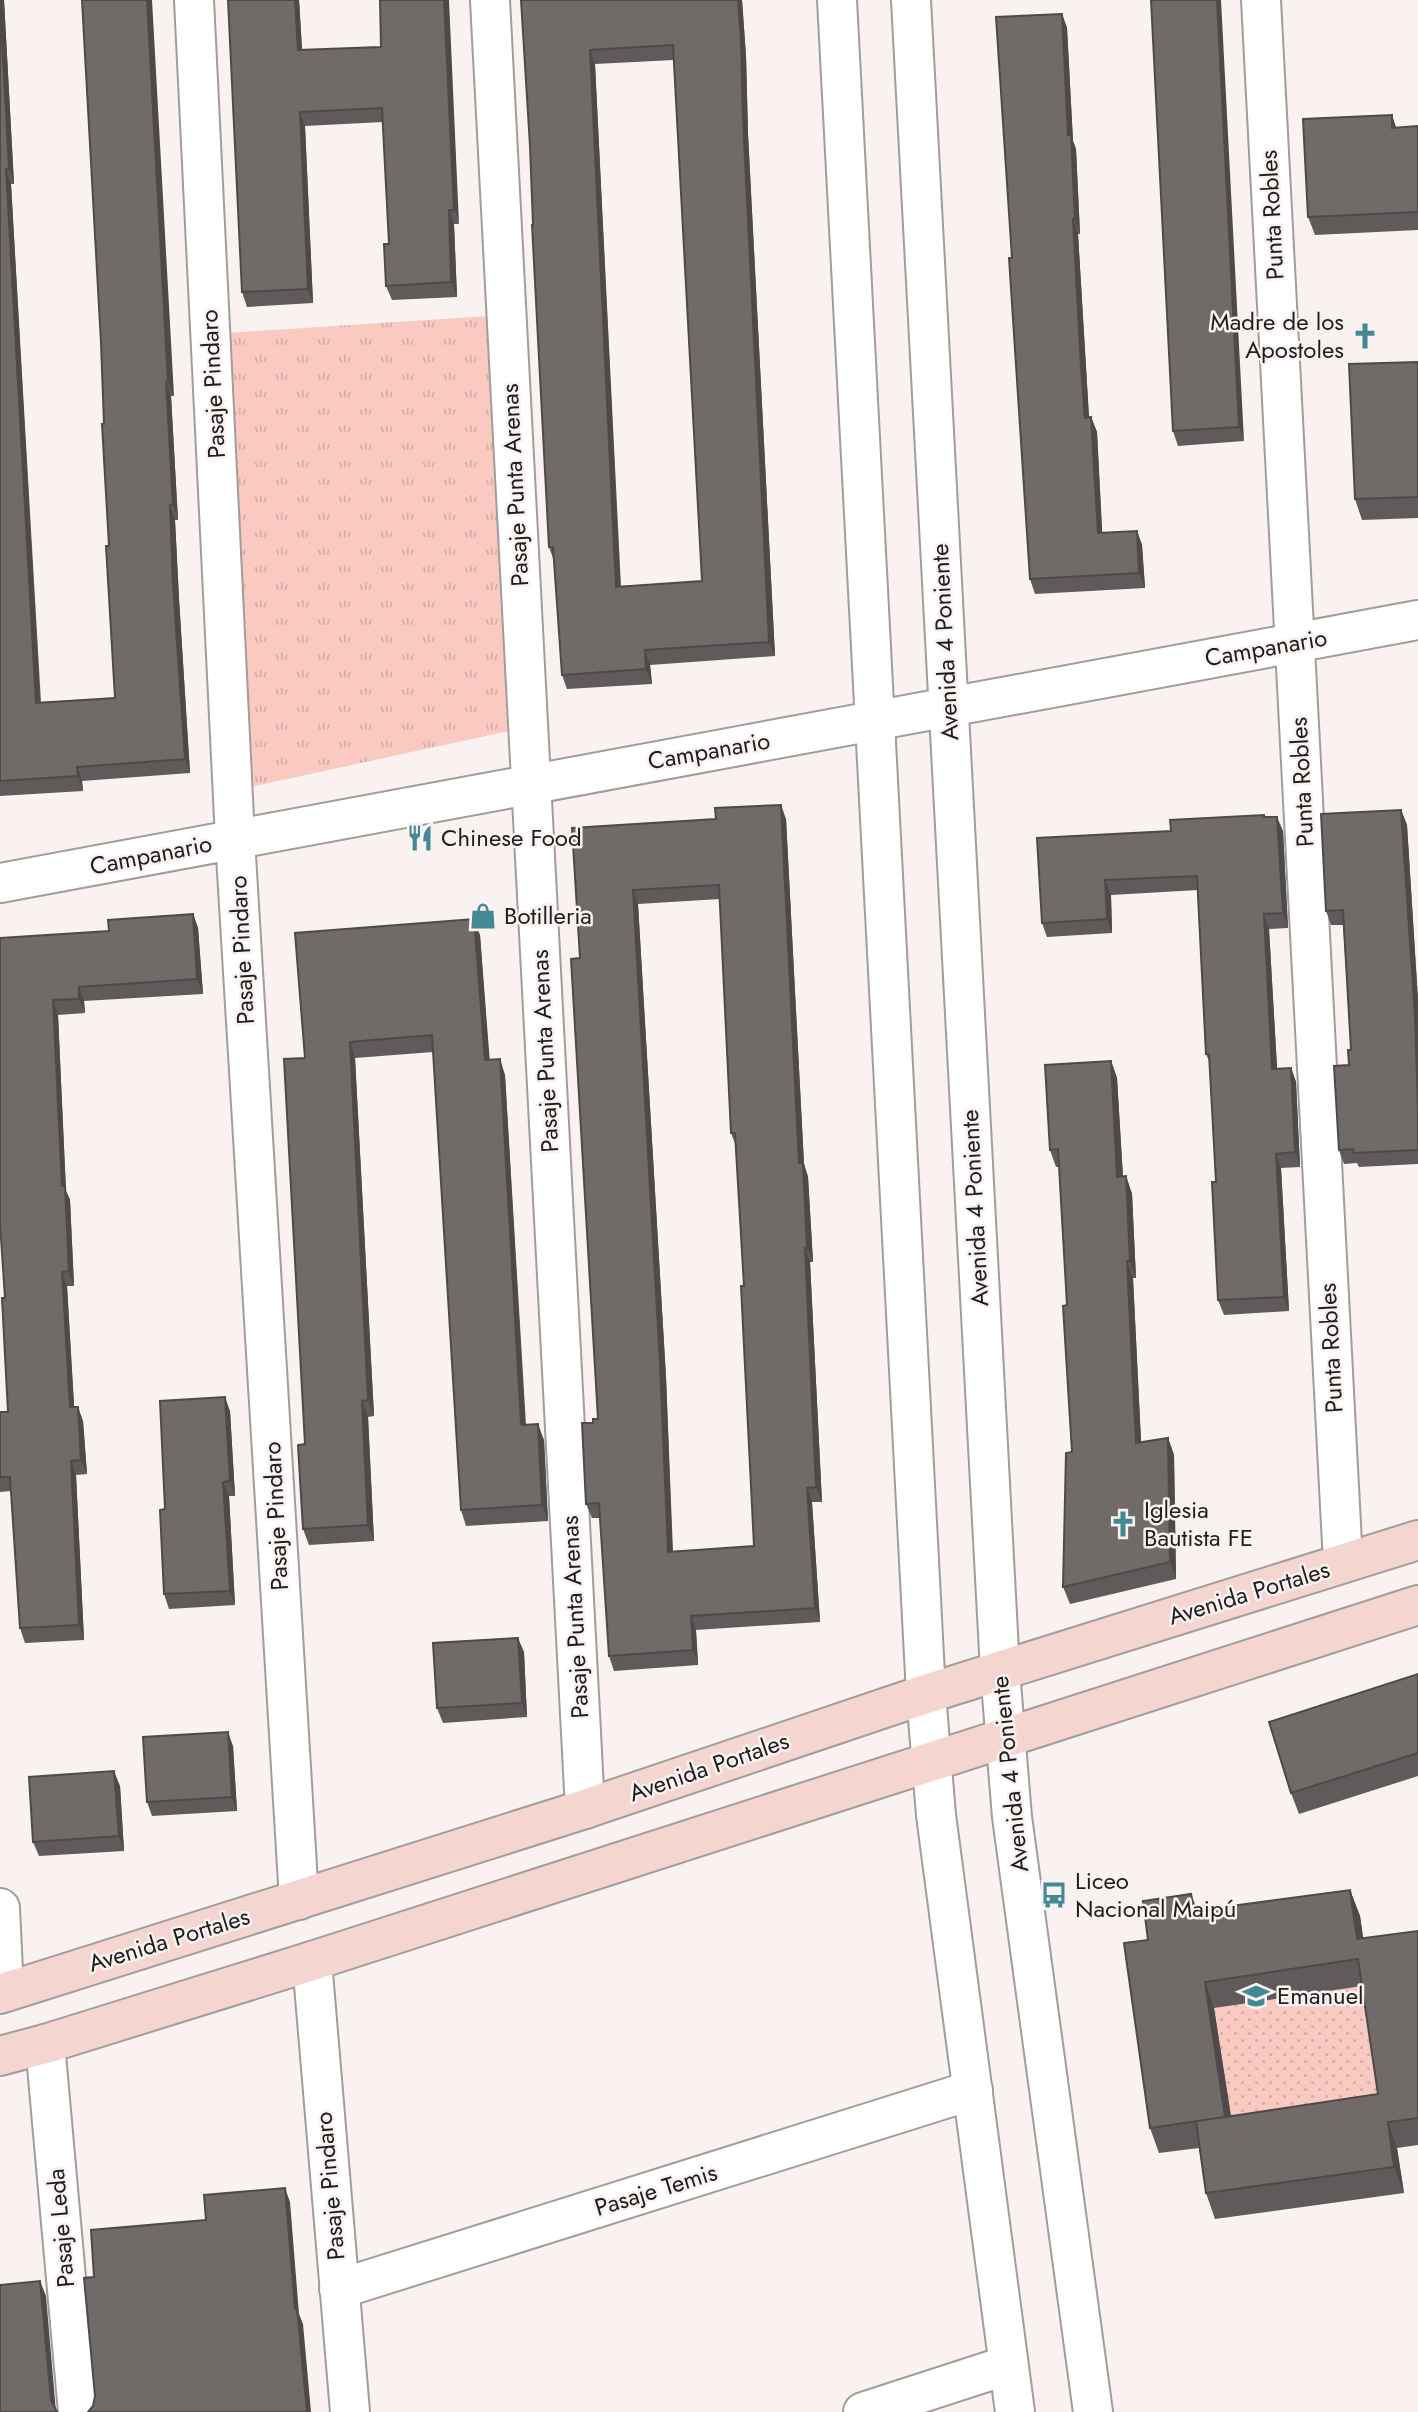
<svg xmlns="http://www.w3.org/2000/svg" width="1418" height="2412" font-family="Jost,sans-serif">
<defs>
<pattern id="grass-dots" width="8" height="8" patternUnits="userSpaceOnUse" patternTransform="scale(1.75)"><rect width="8" height="8" fill="#facac2"/><path d="M2 2h.1M6 6h.1" fill="none" stroke="#d6ada6" stroke-width="1.8" stroke-linecap="round"/></pattern>
<pattern id="park-tufts" width="24" height="20" patternUnits="userSpaceOnUse" patternTransform="scale(1.75)"><rect width="24" height="20" fill="#facac2"/><path d="M3 7l-1-3M5 7V3M7 7l1-3M15 17l-1-3M17 17v-4M19 17l1-3" fill="none" stroke="#d6ada6"/></pattern>
</defs>
<rect width="100%" height="100%" fill="#f9f2f1"/>
<path fill="url(#grass-dots)" d="M 1367,1985 L 1388,2120 L 1235,2143 L 1214,2008 Z"/>
<path fill="url(#park-tufts)" d="M 488,316 L 513,730 L 250,787 L 225,333 Z"/>
<g fill="none" stroke-linecap="round" stroke-linejoin="round">
<g stroke="#a29c9b" stroke-width="42">
<path id="minor" d="M 194,0 L 235,839 L 299,1900
M 490,0 L 585,1809
M 1261,0 L 1343,1563
M 0,883 L 1418,620
M 0,1908 L 4,1992
M 312,1961 L 350,2412
M 45,2044 L 78,2412
M 339,2289 L 973,2090
M 863,2412 L 1008,2365"/>
</g>
<g stroke="#a29c9b" stroke-width="42">
<path id="tertiary" d="M 837,0 L 926,1694 L 936,1815 L 1015,2412
M 911,0 L 1000,1671 L 1012,1817 L 1093,2412"/>
</g>
<g stroke="#a29c9b" stroke-width="42">
<path id="secondary" d="M 0,1994 L 585,1809 L 926,1694 L 1418,1540
M 0,2056 L 45,2044 L 312,1961 L 1418,1605"/>
</g>
<use href="#minor" stroke="#fff" stroke-width="38"/>
<use href="#tertiary" stroke="#fff" stroke-width="38"/>
<use href="#secondary" stroke="#f5d5d0" stroke-width="38"/>
</g>
<path fill="#605b5a" fill-rule="evenodd" d="M 0,0 L 4,0 L 14,184 L 11,184 L 41,702 L 115,698 L 101,343 L 82,0 L 174,396 L 171,396 L 178,520 L 175,520 L 179,599 L 190,773 L 82,781 L 83,791 L 0,796 Z
M 228,0 L 299,0 L 302,50 L 381,47 L 380,0 L 459,224 L 454,224 L 457,297 L 392,300 L 386,286 L 389,244 L 383,122 L 305,126 L 313,303 L 247,307 L 242,292 Z
M 521,0 L 742,0 L 746,56 L 748,134 L 775,656 L 650,665 L 652,684 L 567,689 L 562,675 L 554,561 L 549,547 L 530,146 ZM 674,60 L 702,581 L 621,586 L 595,64 Z
M 1151,0 L 1244,441 L 1178,446 L 1173,431 Z
M 1062,14 L 1067,28 L 1073,141 L 1076,149 L 1080,234 L 1078,234 L 1089,418 L 1091,417 L 1097,432 L 1102,533 L 1137,531 L 1142,545 L 1145,588 L 1035,594 L 1030,579 L 1012,258 Z
M 1418,126 L 1418,230 L 1315,235 L 1308,217 L 1396,128 Z
M 1418,362 L 1418,518 L 1362,520 L 1355,499 Z
M 1401,810 L 1407,825 L 1418,1000 L 1418,1164 L 1359,1167 L 1357,1163 L 1344,1164 L 1339,1150 L 1351,1050 L 1343,925 L 1331,925 L 1326,911 Z
M 1265,817 L 1283,831 L 1288,928 L 1269,929 L 1277,1069 L 1291,1068 L 1296,1082 L 1300,1167 L 1281,1168 L 1289,1311 L 1224,1315 L 1218,1300 L 1216,1182 L 1209,1061 L 1206,1054 L 1198,890 L 1111,895 L 1112,933 L 1047,937 L 1042,923 L 1171,831 Z
M 786,819 L 804,1164 L 808,1177 L 813,1262 L 810,1262 L 822,1502 L 812,1502 L 820,1622 L 696,1630 L 698,1665 L 614,1671 L 609,1656 L 600,1518 L 592,1518 L 586,1504 L 593,1423 L 598,1419 L 580,958 L 572,828 ZM 720,899 L 731,1133 L 736,1146 L 744,1286 L 754,1546 L 673,1551 L 666,1377 L 638,904 Z
M 193,914 L 198,928 L 203,994 L 84,1001 L 85,1013 L 58,1015 L 66,1191 L 70,1200 L 74,1286 L 67,1286 L 74,1407 L 83,1421 L 87,1474 L 76,1475 L 84,1640 L 25,1643 L 20,1628 L 11,1491 L 0,1492 L 0,1412 L 8,1412 L 5,1298 L 0,938 L 109,931 Z
M 480,935 L 489,1060 L 505,1075 L 526,1424 L 544,1440 L 548,1521 L 466,1526 L 461,1510 L 433,1052 L 355,1058 L 374,1416 L 368,1417 L 374,1541 L 309,1545 L 303,1529 L 305,1444 L 305,1058 Z
M 1111,1061 L 1117,1078 L 1123,1177 L 1126,1176 L 1132,1194 L 1136,1278 L 1133,1278 L 1141,1442 L 1168,1438 L 1174,1455 L 1176,1579 L 1070,1604 L 1063,1587 L 1072,1452 L 1067,1305 L 1059,1167 L 1056,1167 L 1050,1150 Z
M 230,1411 L 235,1496 L 229,1496 L 235,1605 L 169,1609 L 164,1594 L 165,1509 Z
M 524,1652 L 527,1717 L 443,1723 L 437,1708 Z
M 1418,1674 L 1418,1776 L 1299,1814 L 1291,1793 Z
M 233,1746 L 237,1811 L 152,1816 L 147,1802 Z
M 120,1786 L 124,1851 L 39,1856 L 33,1842 Z
M 1350,1890 L 1360,1916 L 1363,1938 L 1418,1931 L 1418,2145 L 1397,2148 L 1404,2193 L 1215,2219 L 1206,2193 L 1199,2148 L 1159,2153 L 1150,2128 L 1148,1940 L 1197,1910 ZM 1362,1986 L 1378,2094 L 1231,2116 L 1214,2008 Z"/>
<path fill="#4e4a4a" d="M 0,0 L 4,0 L 14,184 L 9,169 Z
M 147,0 L 152,0 L 174,396 L 168,382 Z
M 295,0 L 299,0 L 303,64 L 298,50 Z
M 444,0 L 449,0 L 459,224 L 454,210 Z
M 738,0 L 742,0 L 746,56 L 748,134 L 775,656 L 769,642 L 743,119 Z
M 1217,0 L 1221,0 L 1244,441 L 1239,427 Z
M 1062,14 L 1067,28 L 1073,141 L 1076,149 L 1080,234 L 1075,219 L 1068,135 Z
M 590,50 L 595,64 L 621,601 L 616,587 Z
M 300,112 L 305,126 L 313,303 L 308,289 Z
M 1392,115 L 1398,133 L 1392,128 Z
M 6,169 L 11,184 L 41,717 L 36,703 Z
M 449,210 L 454,224 L 457,297 L 451,282 Z
M 1073,219 L 1078,234 L 1090,433 L 1085,418 Z
M 166,382 L 171,396 L 178,520 L 173,505 Z
M 1091,417 L 1097,432 L 1103,547 L 1098,533 Z
M 170,505 L 175,520 L 179,599 L 190,773 L 185,759 L 173,584 Z
M 1137,531 L 1142,545 L 1145,588 L 1139,573 Z
M 645,650 L 650,665 L 652,684 L 646,669 Z
M 77,767 L 82,781 L 83,791 L 78,776 Z
M 781,805 L 786,819 L 804,1164 L 808,1177 L 813,1262 L 807,1248 L 799,1163 Z
M 1401,810 L 1407,825 L 1418,1000 L 1418,1108 Z
M 1277,817 L 1283,831 L 1288,928 L 1283,913 Z
M 1105,880 L 1111,895 L 1112,933 L 1107,919 Z
M 633,890 L 638,904 L 666,1377 L 673,1566 L 668,1552 Z
M 193,914 L 198,928 L 203,994 L 197,979 Z
M 1264,914 L 1269,929 L 1278,1083 L 1272,1069 Z
M 474,919 L 480,935 L 491,1076 L 485,1060 Z
M 79,987 L 84,1001 L 85,1013 L 79,999 Z
M 53,1000 L 58,1015 L 66,1191 L 70,1200 L 74,1286 L 69,1271 L 62,1186 Z
M 350,1042 L 355,1058 L 374,1416 L 368,1400 Z
M 500,1059 L 505,1075 L 526,1438 L 521,1422 Z
M 1111,1061 L 1117,1078 L 1124,1194 L 1117,1177 Z
M 1291,1068 L 1296,1082 L 1300,1167 L 1295,1152 Z
M 1276,1154 L 1281,1168 L 1289,1311 L 1284,1297 Z
M 1126,1176 L 1132,1194 L 1136,1278 L 1130,1261 Z
M 805,1248 L 810,1262 L 822,1502 L 816,1487 Z
M 1127,1261 L 1133,1278 L 1142,1460 L 1136,1443 Z
M 62,1272 L 67,1286 L 75,1421 L 70,1407 Z
M 225,1397 L 230,1411 L 235,1496 L 230,1481 Z
M 362,1401 L 368,1417 L 374,1541 L 368,1525 Z
M 78,1407 L 83,1421 L 87,1474 L 81,1460 Z
M 538,1424 L 544,1440 L 548,1521 L 542,1505 Z
M 1168,1438 L 1174,1455 L 1176,1579 L 1170,1562 Z
M 71,1461 L 76,1475 L 84,1640 L 79,1625 Z
M 223,1482 L 229,1496 L 235,1605 L 230,1591 Z
M 807,1488 L 812,1502 L 820,1622 L 815,1608 Z
M 691,1616 L 696,1630 L 698,1665 L 693,1650 Z
M 518,1638 L 524,1652 L 527,1717 L 522,1703 Z
M 228,1732 L 233,1746 L 237,1811 L 232,1797 Z
M 114,1771 L 120,1786 L 124,1851 L 119,1836 Z
M 1350,1890 L 1360,1916 L 1367,1965 L 1357,1939 Z
M 1191,1894 L 1201,1920 L 1194,1911 Z
M 1205,1982 L 1214,2008 L 1235,2143 L 1225,2117 Z
M 1388,2122 L 1397,2148 L 1404,2193 L 1394,2167 Z
M 285,2188 L 290,2202 L 299,2314 L 303,2324 L 311,2412 L 307,2412 L 295,2309 Z
M 40,2281 L 46,2296 L 56,2412 L 51,2400 Z"/>
<path fill="#706a69" stroke="#4e4a4a" stroke-width="2" fill-rule="evenodd" d="M 82,0 L 147,0 L 168,382 L 166,382 L 173,505 L 170,505 L 173,584 L 185,759 L 77,767 L 78,776 L 0,781 L 0,2 L 9,169 L 6,169 L 36,703 L 115,698 L 106,546 L 109,546 L 102,424 L 104,424 L 101,343 Z
M 228,0 L 295,0 L 298,50 L 381,47 L 380,0 L 444,0 L 454,210 L 449,210 L 451,282 L 386,286 L 384,244 L 389,244 L 382,108 L 300,112 L 308,289 L 242,292 Z
M 521,0 L 738,0 L 741,41 L 743,119 L 769,642 L 645,650 L 646,669 L 562,675 L 553,547 L 549,547 L 532,225 L 533,225 L 530,146 ZM 673,45 L 702,581 L 616,587 L 590,50 Z
M 1151,0 L 1217,0 L 1239,427 L 1173,431 Z
M 1062,14 L 1068,135 L 1071,135 L 1075,219 L 1073,219 L 1081,367 L 1085,418 L 1091,417 L 1098,533 L 1137,531 L 1139,573 L 1030,579 L 1009,258 L 1012,258 L 996,17 Z
M 1392,115 L 1392,128 L 1418,126 L 1418,212 L 1308,217 L 1303,119 Z
M 1418,362 L 1418,497 L 1355,499 L 1349,364 Z
M 781,805 L 799,1163 L 803,1163 L 807,1248 L 805,1248 L 816,1487 L 807,1488 L 815,1608 L 691,1616 L 693,1650 L 609,1656 L 599,1503 L 586,1504 L 582,1423 L 593,1423 L 593,1419 L 598,1419 L 571,959 L 580,958 L 572,828 L 716,819 L 715,808 ZM 719,885 L 731,1133 L 735,1133 L 744,1286 L 741,1286 L 754,1546 L 668,1552 L 660,1363 L 633,890 Z
M 1401,810 L 1415,1015 L 1418,1108 L 1418,1150 L 1354,1153 L 1353,1149 L 1339,1150 L 1334,1066 L 1349,1065 L 1348,1050 L 1351,1050 L 1343,910 L 1326,911 L 1321,814 Z
M 1264,815 L 1264,817 L 1277,817 L 1283,913 L 1264,914 L 1272,1069 L 1291,1068 L 1295,1152 L 1276,1154 L 1284,1297 L 1218,1300 L 1212,1182 L 1216,1182 L 1209,1054 L 1206,1054 L 1197,876 L 1105,880 L 1107,919 L 1042,923 L 1037,838 L 1171,831 L 1170,820 Z
M 193,914 L 197,979 L 79,987 L 79,999 L 53,1000 L 62,1186 L 65,1186 L 69,1271 L 62,1272 L 70,1407 L 78,1407 L 81,1460 L 71,1461 L 79,1625 L 20,1628 L 10,1477 L 0,1477 L 0,1412 L 8,1412 L 2,1298 L 5,1298 L 0,1223 L 0,938 L 109,931 L 108,920 Z
M 474,919 L 485,1060 L 500,1059 L 521,1422 L 522,1425 L 538,1424 L 542,1505 L 461,1510 L 432,1035 L 350,1042 L 368,1400 L 362,1401 L 368,1525 L 303,1529 L 298,1445 L 305,1444 L 284,1059 L 305,1058 L 295,933 Z
M 1111,1061 L 1117,1177 L 1126,1176 L 1130,1261 L 1127,1261 L 1136,1443 L 1168,1438 L 1170,1562 L 1063,1587 L 1066,1453 L 1072,1452 L 1063,1306 L 1067,1305 L 1058,1149 L 1050,1150 L 1045,1065 Z
M 225,1397 L 230,1481 L 223,1482 L 230,1591 L 164,1594 L 160,1510 L 165,1509 L 160,1401 Z
M 518,1638 L 522,1703 L 437,1708 L 433,1643 Z
M 1418,1674 L 1418,1753 L 1291,1793 L 1269,1722 Z
M 228,1732 L 232,1797 L 147,1802 L 143,1737 Z
M 114,1771 L 119,1836 L 33,1842 L 29,1777 Z
M 1350,1890 L 1357,1939 L 1418,1931 L 1418,2118 L 1388,2122 L 1394,2167 L 1206,2193 L 1196,2121 L 1225,2117 L 1150,2128 L 1124,1943 L 1148,1940 L 1143,1901 L 1191,1894 L 1194,1911 ZM 1358,1959 L 1378,2094 L 1225,2117 L 1205,1982 Z
M 285,2188 L 295,2309 L 297,2309 L 307,2412 L 88,2412 L 93,2406 L 95,2396 L 84,2278 L 94,2277 L 91,2230 L 206,2220 L 204,2195 Z
M 40,2281 L 51,2400 L 57,2412 L 0,2412 L 0,2285 Z"/>
<defs>
<g id="church-bare" transform="scale(2.1)"><path d="M-1.2-6h2.4v3.5h3.3v2.4h-3.3V6h-2.4V-.1h-3.3v-2.4h3.3Z" fill="#438994" stroke="#f9f2f1" stroke-width="2.5" paint-order="stroke"/></g>
<g id="restaurant-bare" transform="scale(2.1)"><path d="M-5-6h1v4h1v-4h1v4h1v-4h1v5L-1.5 .5V6h-2V.5L-5-1ZM5-6V6H3V1.5H1.5Q1.5-4 5-6Z" fill="#438994" stroke="#f9f2f1" stroke-width="2.5" paint-order="stroke"/></g>
<g id="shop-bare" transform="scale(2.1)"><path d="M-5-2.5h2.3a2.7 3.5 0 0 1 5.4 0H5L5.5 6h-11ZM-1.5-2.5h3a1.5 2.3 0 0 0-3 0Z" fill="#438994" stroke="#f9f2f1" stroke-width="2.5" paint-order="stroke"/></g>
<g id="bus-bare" transform="scale(2.1)"><path d="M-5-6H5V4H4V6H2V4H-2V6H-4V4H-5ZM-3.5-4V0h7V-4ZM-3.5 1.2v1.5H-2V1.2ZM2 1.2v1.5H3.5V1.2Z" fill="#438994" stroke="#f9f2f1" stroke-width="2.5" paint-order="stroke"/></g>
<g id="school-bare" transform="scale(2.1)"><path d="M0-5L7-2L0 1L-7-2ZM-4 1L0 2.5L4 1V4Q0 6-4 4Z" fill="#438994" stroke="#f9f2f1" stroke-width="2.5" paint-order="stroke"/></g>
</defs>
<g fill-rule="evenodd">
<use href="#church-bare" x="1365" y="336"/>
<use href="#restaurant-bare" x="420" y="838"/>
<use href="#shop-bare" x="483" y="916"/>
<use href="#church-bare" x="1123" y="1524"/>
<use href="#bus-bare" x="1054" y="1895"/>
<use href="#school-bare" x="1256" y="1996"/>
</g>
<g text-anchor="middle" stroke-width="5" stroke-linejoin="round" paint-order="stroke">
<g font-size="24" fill="#1f1d1d" stroke="#f9f2f1">
<text transform="translate(1272 215) rotate(-93)" y="8">Punta Robles</text>
<text transform="translate(213 384) rotate(-93)" y="8">Pasaje Pindaro</text>
<text transform="translate(515 485) rotate(-93)" y="8">Pasaje Punta Arenas</text>
<text transform="translate(945 642) rotate(-93)" y="8">Avenida 4 Poniente</text>
<text transform="translate(1266 648) rotate(-10)" y="8">Campanario</text>
<text transform="translate(709 751) rotate(-10)" y="8">Campanario</text>
<text transform="translate(1302 782) rotate(-93)" y="8">Punta Robles</text>
<text transform="translate(151 855) rotate(-11)" y="8">Campanario</text>
<text transform="translate(242 950) rotate(-93)" y="8">Pasaje Pindaro</text>
<text transform="translate(545 1051) rotate(-93)" y="8">Pasaje Punta Arenas</text>
<text transform="translate(975 1208) rotate(-93)" y="8">Avenida 4 Poniente</text>
<text transform="translate(1331 1348) rotate(-93)" y="8">Punta Robles</text>
<text transform="translate(276 1516) rotate(-93)" y="8">Pasaje Pindaro</text>
<text transform="translate(1249 1593) rotate(-17)" y="8">Avenida Portales</text>
<text transform="translate(575 1617) rotate(-93)" y="8">Pasaje Punta Arenas</text>
<text transform="translate(709 1767) rotate(-19)" y="8">Avenida Portales</text>
<text transform="translate(1010 1774) rotate(-96)" y="8">Avenida 4 Poniente</text>
<text transform="translate(169 1940) rotate(-17)" y="8">Avenida Portales</text>
<text transform="translate(330 2186) rotate(-95)" y="8">Pasaje Pindaro</text>
<text transform="translate(656 2190) rotate(-17)" y="8">Pasaje Temis</text>
<text transform="translate(61 2228) rotate(-95)" y="8">Pasaje Leda</text>
</g>
<g font-size="24" fill="#1f1d1d" stroke="#f9f2f1" text-anchor="start">
<text x="1344" y="330" text-anchor="end">Madre de los<tspan x="1344" dy="28">Apostoles</tspan></text>
<text x="441" y="846">Chinese Food</text>
<text x="504" y="924">Botilleria</text>
<text x="1144" y="1518">Iglesia<tspan x="1144" dy="28">Bautista FE</tspan></text>
<text x="1075" y="1889">Liceo<tspan x="1075" dy="28">Nacional Maipú</tspan></text>
<text x="1277" y="2004">Emanuel</text>
</g>
</g>
</svg>
